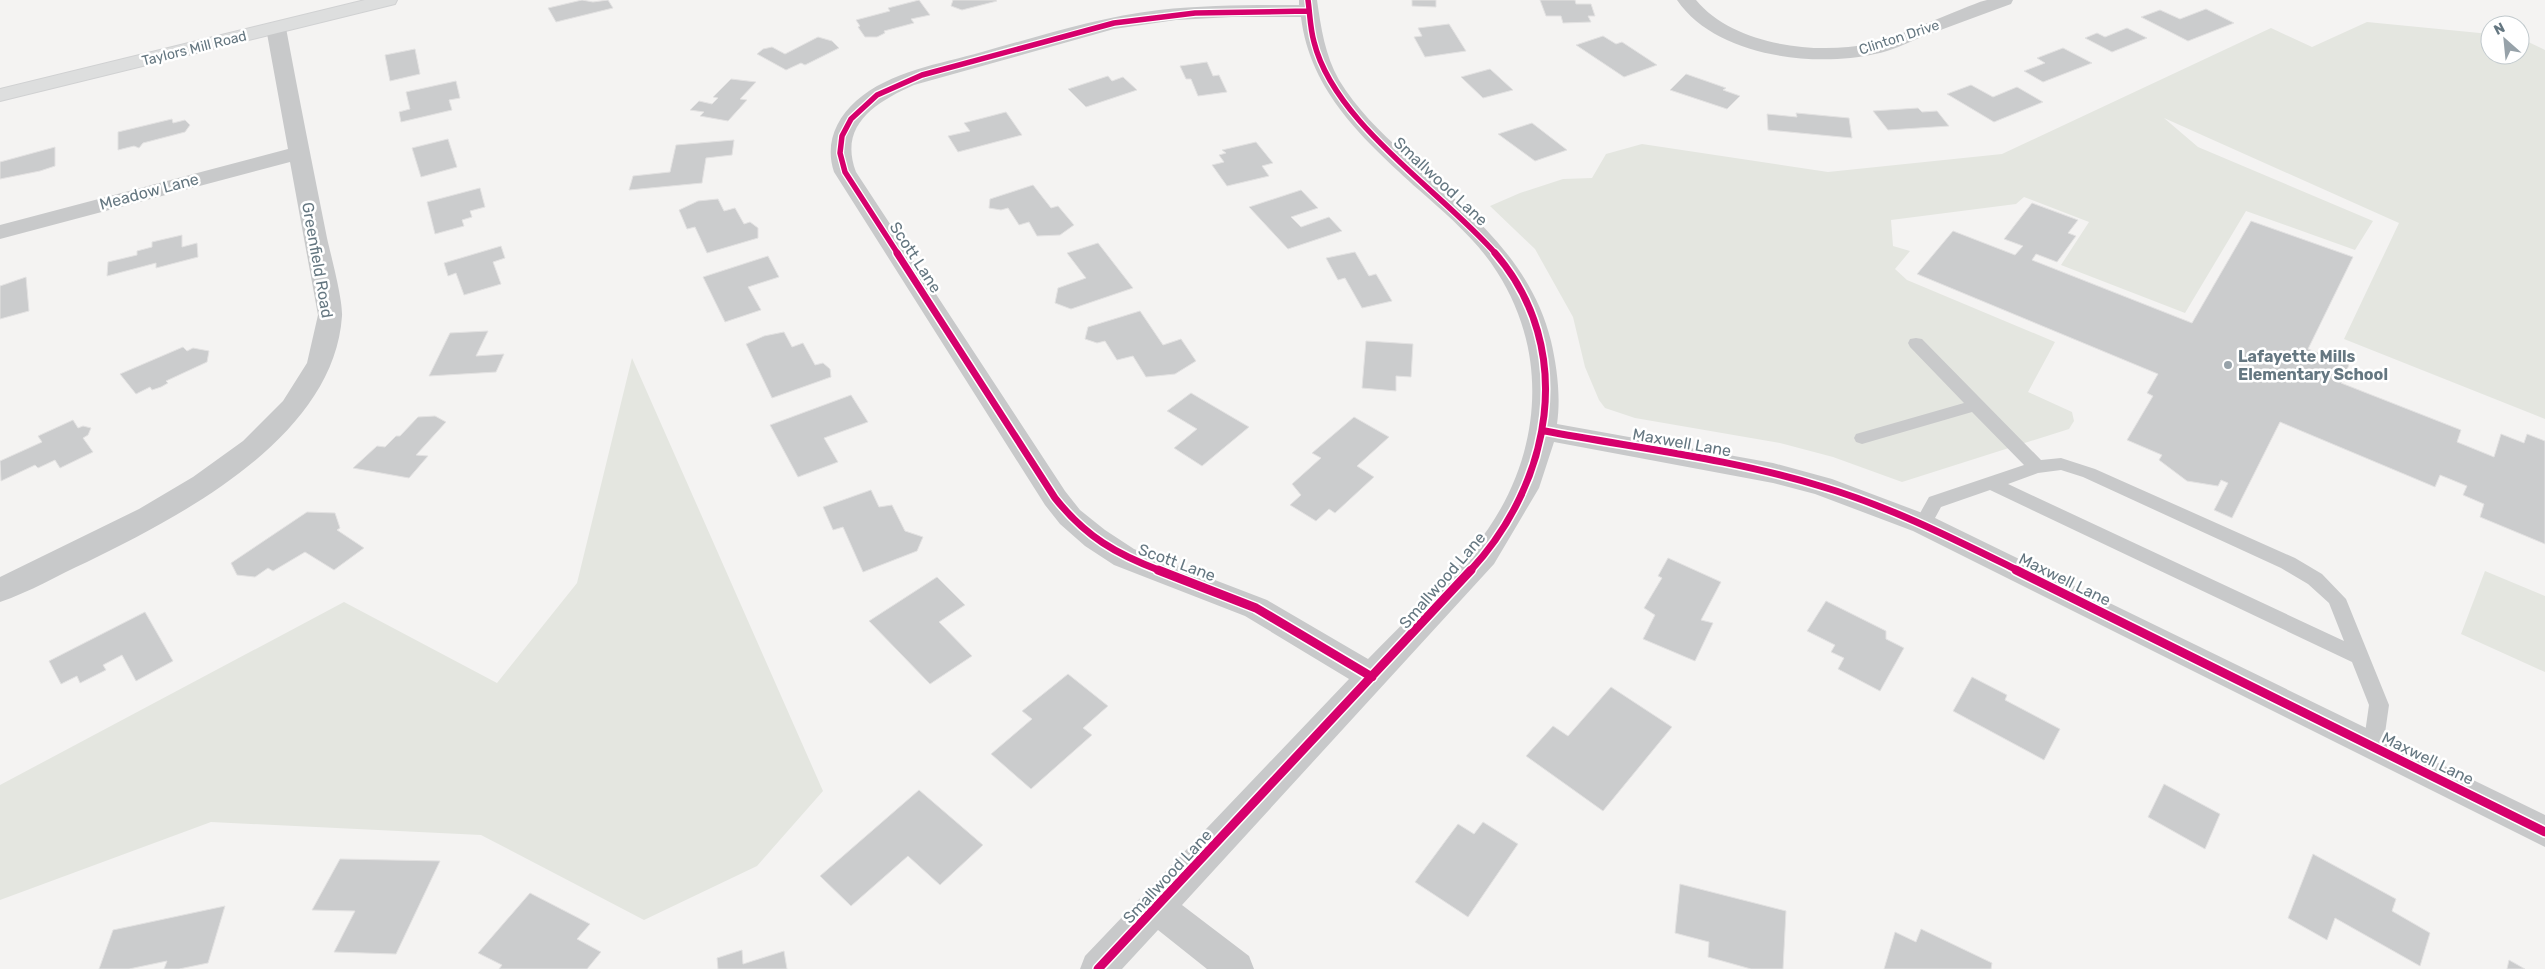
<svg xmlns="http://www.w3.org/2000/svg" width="2545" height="969" font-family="Rubik,sans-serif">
<rect width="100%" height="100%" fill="#f4f3f2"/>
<path fill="#e4e6e0" d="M 2367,22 L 2490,34 L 2490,55 L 2520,55 L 2520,38 L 2545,50 L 2545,419 L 2344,339 L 2399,223 L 2164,118 L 2198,147 L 2373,221 L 2355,250 L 2246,211 L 2185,313 L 2061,265 L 2089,222 L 2024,197 L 2016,204 L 1891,220 L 1893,246 L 1910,251 L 1895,269 L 1907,280 L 2055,342 L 2028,392 L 2072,412 L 2074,421 L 2069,429 L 1902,482 L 1833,457 L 1780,443 L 1635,418 L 1605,408 L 1599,400 L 1585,367 L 1573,317 L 1535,249 L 1490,206 L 1520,193 L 1563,179 L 1592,178 L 1606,154 L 1642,144 L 1828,172 L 2002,154 L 2271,28 L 2312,47 Z
M 632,358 L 823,791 L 757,866 L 644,920 L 481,835 L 211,822 L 0,900 L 0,785 L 344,602 L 497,683 L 577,583 Z
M 2485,571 L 2545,596 L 2545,672 L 2461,634 Z"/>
<path fill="#cbcccd" stroke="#e3e2e2" d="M 582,0 L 593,2 L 608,0 L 613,8 L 556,22 L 548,8 Z
M 919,0 L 930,15 L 911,19 L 914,23 L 884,31 L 885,33 L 877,37 L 865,37 L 858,27 L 860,26 L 856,20 L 890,11 L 888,8 Z
M 953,0 L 996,0 L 997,1 L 962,10 L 951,6 Z
M 1412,0 L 1436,0 L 1436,7 L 1412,6 Z
M 1540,0 L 1575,0 L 1576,4 L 1591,4 L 1595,16 L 1588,16 L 1591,22 L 1563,23 L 1561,16 L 1546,16 Z
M 2206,9 L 2234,23 L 2188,41 L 2141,17 L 2160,10 L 2180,19 Z
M 1449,24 L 1466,51 L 1425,57 L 1414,37 L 1422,36 L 1418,28 Z
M 2127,28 L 2147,38 L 2112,52 L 2085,38 L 2097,33 L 2105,37 Z
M 1603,36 L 1616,44 L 1622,42 L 1657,65 L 1624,77 L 1576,45 Z
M 818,37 L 832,41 L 839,48 L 805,65 L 801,63 L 786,70 L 757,54 L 763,49 L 772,47 L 785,54 Z
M 2063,48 L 2092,63 L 2043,82 L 2024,71 L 2045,63 L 2037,58 Z
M 415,49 L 420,74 L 390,81 L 385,55 Z
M 1207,62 L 1213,76 L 1219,75 L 1227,92 L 1198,96 L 1191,79 L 1186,79 L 1180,66 Z
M 1490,69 L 1513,90 L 1483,98 L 1461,77 Z
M 1686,74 L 1726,88 L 1723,90 L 1740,96 L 1727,109 L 1670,90 Z
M 1108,76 L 1112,81 L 1123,77 L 1137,90 L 1086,107 L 1068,89 Z
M 731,79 L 756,82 L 740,99 L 747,100 L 728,121 L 700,116 L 704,112 L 690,110 L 699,101 L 712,104 L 718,98 L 713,97 Z
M 456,81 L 460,98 L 449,100 L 452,110 L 401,122 L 399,112 L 410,109 L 406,92 Z
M 1971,85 L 1993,97 L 2017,87 L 2043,102 L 1994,122 L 1947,94 Z
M 1918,108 L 1922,112 L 1937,111 L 1949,126 L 1888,130 L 1873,111 Z
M 1006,112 L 1022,135 L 958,152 L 948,136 L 970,131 L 964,123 Z
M 1796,113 L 1849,118 L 1852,138 L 1768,130 L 1767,114 L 1797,117 Z
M 172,119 L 173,123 L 185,120 L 190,125 L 185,132 L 143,143 L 139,148 L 134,146 L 118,150 L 118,132 Z
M 1532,123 L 1567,150 L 1535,161 L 1498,134 Z
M 448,139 L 457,167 L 421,177 L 412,148 Z
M 734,140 L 732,155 L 706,158 L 702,183 L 629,190 L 633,176 L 670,172 L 676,145 Z
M 1256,142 L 1273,163 L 1262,166 L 1269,176 L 1227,186 L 1212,165 L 1224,162 L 1219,155 L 1226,153 L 1222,150 Z
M 55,147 L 55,166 L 40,171 L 0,179 L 0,162 Z
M 1033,185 L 1051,208 L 1058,206 L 1074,225 L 1060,235 L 1037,236 L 1029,222 L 1019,225 L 1008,208 L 1001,210 L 989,208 L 990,199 Z
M 480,188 L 485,207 L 470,211 L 472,217 L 462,220 L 464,226 L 435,234 L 427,202 Z
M 1301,190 L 1318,208 L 1291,217 L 1301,227 L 1329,217 L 1342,231 L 1288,249 L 1249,207 Z
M 718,199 L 724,211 L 735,208 L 744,224 L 750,222 L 758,228 L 758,238 L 707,253 L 695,227 L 687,229 L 679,210 L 698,201 Z
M 2032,203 L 2078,220 L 2068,233 L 2076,236 L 2057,262 L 2036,254 L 2032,260 L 2192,323 L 2251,221 L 2353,257 L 2308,349 L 2349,365 L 2341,383 L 2461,430 L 2457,442 L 2494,457 L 2501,434 L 2524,443 L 2527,434 L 2545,441 L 2545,544 L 2480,517 L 2484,504 L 2463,495 L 2467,486 L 2440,475 L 2435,487 L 2280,422 L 2232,518 L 2214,510 L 2228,483 L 2221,480 L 2218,486 L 2187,481 L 2159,460 L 2162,455 L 2127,440 L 2153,396 L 2147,393 L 2158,374 L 1917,274 L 1953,231 L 2015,255 L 2023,246 L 2004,239 Z
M 182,235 L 182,247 L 197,243 L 198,257 L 156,268 L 156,263 L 107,276 L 108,262 L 137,255 L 137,251 L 152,247 L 152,242 Z
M 1098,243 L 1133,288 L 1071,309 L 1055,303 L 1058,288 L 1086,278 L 1067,253 Z
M 501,246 L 505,258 L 493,262 L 501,284 L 464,295 L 456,273 L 448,276 L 444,263 Z
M 1355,252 L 1369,276 L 1376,274 L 1392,301 L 1362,308 L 1345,278 L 1338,280 L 1326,258 Z
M 768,256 L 779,277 L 748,287 L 761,310 L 725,322 L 703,277 Z
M 26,277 L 29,311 L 0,319 L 0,286 Z
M 1140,311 L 1163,345 L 1181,339 L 1196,361 L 1175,374 L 1146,377 L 1133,356 L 1117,360 L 1105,341 L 1097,343 L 1085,339 L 1088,327 Z
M 488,331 L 476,356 L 504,354 L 496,372 L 429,376 L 450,333 Z
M 784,332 L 792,347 L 803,343 L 815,365 L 823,363 L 830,369 L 831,377 L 772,398 L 746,344 L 764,336 Z
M 1366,341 L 1413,344 L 1411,377 L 1396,376 L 1396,391 L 1362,388 Z
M 183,347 L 187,351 L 193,348 L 209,351 L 207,362 L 166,381 L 168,383 L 161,387 L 152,390 L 150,387 L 136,394 L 120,374 Z
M 1191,393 L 1249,427 L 1202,466 L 1174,448 L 1197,429 L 1167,411 Z
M 851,395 L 868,422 L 824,438 L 838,462 L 798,477 L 770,425 Z
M 435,416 L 446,422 L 416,455 L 428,456 L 409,478 L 353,468 L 377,446 L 385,447 L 396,436 L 400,436 L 418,417 Z
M 1354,417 L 1389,437 L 1357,466 L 1374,477 L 1335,513 L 1329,509 L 1316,521 L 1290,505 L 1301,495 L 1292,484 L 1321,458 L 1312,453 Z
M 73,420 L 78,428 L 83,426 L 91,428 L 88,435 L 83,438 L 93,452 L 60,468 L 55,460 L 38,468 L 35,465 L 1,481 L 0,461 L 42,442 L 38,436 Z
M 871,490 L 879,507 L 892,505 L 905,531 L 923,537 L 917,551 L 863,572 L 843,527 L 833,530 L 823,507 Z
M 307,512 L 335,513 L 340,528 L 337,530 L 364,548 L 334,570 L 305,552 L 273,571 L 268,568 L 255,577 L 237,575 L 231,563 Z
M 1668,558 L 1721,582 L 1701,620 L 1713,623 L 1695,661 L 1643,639 L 1655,615 L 1644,608 L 1662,578 L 1658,576 Z
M 937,577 L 965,605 L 939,622 L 972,656 L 930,684 L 869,621 Z
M 1826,601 L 1886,631 L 1886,639 L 1904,648 L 1880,691 L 1838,669 L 1844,658 L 1831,652 L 1835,645 L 1807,631 Z
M 145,612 L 173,661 L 136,681 L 122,655 L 103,665 L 106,670 L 80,683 L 77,676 L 61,684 L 49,661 Z
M 1068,674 L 1108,706 L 1083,728 L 1092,735 L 1031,789 L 991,754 L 1032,719 L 1022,711 Z
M 1972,677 L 2007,695 L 2005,700 L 2060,729 L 2044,760 L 1953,711 Z
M 1611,687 L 1672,727 L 1603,811 L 1526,756 L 1553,726 L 1568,736 Z
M 2164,784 L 2220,814 L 2205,849 L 2148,817 Z
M 919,790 L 983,845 L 940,885 L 908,856 L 851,906 L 820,876 Z
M 1483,822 L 1518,844 L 1468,917 L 1415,882 L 1458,824 L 1474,834 Z
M 2313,854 L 2396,899 L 2392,911 L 2430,933 L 2420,966 L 2335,918 L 2327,940 L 2288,918 Z
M 340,859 L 440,861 L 396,954 L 334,952 L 355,911 L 312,910 Z
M 1680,884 L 1786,911 L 1783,969 L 1751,969 L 1708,957 L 1709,942 L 1675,933 Z
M 530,893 L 590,924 L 577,939 L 601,952 L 587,969 L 499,969 L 502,965 L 478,953 Z
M 225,906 L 208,963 L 179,969 L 164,969 L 167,961 L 129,969 L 99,969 L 113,930 Z
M 1921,929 L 1992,963 L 1991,969 L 1884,969 L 1895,932 L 1916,942 Z
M 742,950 L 743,964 L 784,951 L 787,969 L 718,969 L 717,958 Z
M 2509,960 L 2525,969 L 2507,969 Z"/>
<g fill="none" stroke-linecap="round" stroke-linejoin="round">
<g stroke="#d0d1d2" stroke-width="2">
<path id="secondary" d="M 365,0 L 397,0 L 395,4 L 0,101 L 0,89 Z"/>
</g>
<path fill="#c8c9ca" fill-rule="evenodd" d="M 1916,338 L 1922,339 L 2041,460 L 2061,458 L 2095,469 L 2295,558 L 2322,574 L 2346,599 L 2389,705 L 2383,747 L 2380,753 L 2373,756 L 2366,753 L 2363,747 L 2369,705 L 2352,662 L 1990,490 L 1941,507 L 1929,529 L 1923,531 L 1917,529 L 1914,524 L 1929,497 L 2024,465 L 1972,412 L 1862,444 L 1856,442 L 1854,438 L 1856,434 L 1964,403 L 1910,347 L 1908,343 L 1910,339 ZM 2061,470 L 2083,477 L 2281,568 L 2308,584 L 2329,603 L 2344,641 L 2008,484 L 2038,473 Z"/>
<path fill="#c8c9ca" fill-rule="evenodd" d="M 1299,0 L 1317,0 C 1321,28 1325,55 1339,80 C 1356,108 1380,132 1404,153 C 1464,208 1531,258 1551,341 C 1557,367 1561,397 1557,424 L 1773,463 L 1832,479 L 1933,517 L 2545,815 L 2545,847 L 1913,531 L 1815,494 L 1773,483 L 1554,442 L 1539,488 L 1494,564 L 1182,905 L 1249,956 L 1254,969 L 1207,969 L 1158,930 L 1122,969 L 1080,969 L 1085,956 L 1349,679 L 1245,616 L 1114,565 L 1085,546 L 1060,524 L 1045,505 L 834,172 C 825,145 835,120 856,101 C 890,71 940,64 982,52 C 1040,36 1099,17 1159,10 C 1206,5 1253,5 1299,5 ZM 1232,17 L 1301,17 C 1310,92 1365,141 1419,190 C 1446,214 1477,240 1497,272 C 1554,361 1539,469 1473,549 C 1441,587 1403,623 1368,659 L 1267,600 L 1134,549 L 1105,530 L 1080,510 L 1065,491 L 856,172 C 838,125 876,102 914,85 L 1114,29 L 1176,20 Z
M 1677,0 L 1696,0 C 1733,45 1815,55 1869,44 C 1898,37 1933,20 1962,9 C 1970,6 1978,2 1987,0 C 1995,0 2005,0 2013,0 L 2011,4 C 1981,15 1951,26 1922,37 C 1907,43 1891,51 1875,54 C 1813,68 1715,56 1677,0 Z
M 276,22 L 283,24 L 286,28 C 299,98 313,168 327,238 C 331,256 343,300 342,316 C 334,437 183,515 87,562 C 58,575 30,592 0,602 L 0,577 L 139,509 L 193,477 L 243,441 L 283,401 L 307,363 L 318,315 L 290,162 L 0,239 L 0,225 L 288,149 L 266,28 L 269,24 Z"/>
<use href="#secondary" fill="#dddede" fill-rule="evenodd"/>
<g stroke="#fff" stroke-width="8">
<path id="cycleway-far2" d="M 1308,0 C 1310,14 1310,28 1314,42 C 1334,123 1441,191 1496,254
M 898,254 L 845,172 L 840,153 L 842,136 L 851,119 L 877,95 L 922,75 L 1114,23 L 1195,13 L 1308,11"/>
</g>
<g stroke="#fff" stroke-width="10">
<path id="cycleway-far1" d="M 897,253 L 1055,498 C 1086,537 1116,554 1161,571
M 1545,431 C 1636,448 1732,459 1820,486 C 1889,506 1954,539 2019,571
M 1470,571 C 1551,484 1578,349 1495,253"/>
</g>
<g stroke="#fff" stroke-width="12">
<path id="cycleway" d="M 1158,570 L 1256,608 L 1372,677
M 2016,570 L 2545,832
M 1098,969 L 1471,570"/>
</g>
<use href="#cycleway-far2" stroke="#d6006c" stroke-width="5.5"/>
<use href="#cycleway-far1" stroke="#d6006c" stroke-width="7"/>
<use href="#cycleway" stroke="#d6006c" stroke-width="9"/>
</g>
<circle fill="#97a2a9" stroke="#fff" stroke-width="2" cx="2228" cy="365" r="5"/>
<g text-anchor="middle" stroke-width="5" stroke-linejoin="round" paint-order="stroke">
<g font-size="14" fill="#657781" stroke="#fff">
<text transform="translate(1899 37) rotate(-18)" y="5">Clinton Drive</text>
<text transform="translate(194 48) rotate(-14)" y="5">Taylors Mill Road</text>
</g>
<g font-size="16" fill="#657781" stroke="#fff">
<text transform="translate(1441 181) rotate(43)" y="6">Smallwood Lane</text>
<text transform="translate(149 191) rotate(-15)" y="6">Meadow Lane</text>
<text transform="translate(916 257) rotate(57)" y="6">Scott Lane</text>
<text transform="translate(318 260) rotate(80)" y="6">Greenfield Road</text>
<text transform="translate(1682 442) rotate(10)" y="6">Maxwell Lane</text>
<text transform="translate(1177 562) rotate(20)" y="6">Scott Lane</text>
<text transform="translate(2065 579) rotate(26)" y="6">Maxwell Lane</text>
<text transform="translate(1442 580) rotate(-49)" y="6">Smallwood Lane</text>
<text transform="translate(2428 758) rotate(26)" y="6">Maxwell Lane</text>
<text transform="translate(1167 876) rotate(-47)" y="6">Smallwood Lane</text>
</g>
<g font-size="16" font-weight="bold" fill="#657781" stroke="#fff" text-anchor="start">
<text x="2238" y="362">Lafayette Mills<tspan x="2238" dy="18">Elementary School</tspan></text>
</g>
</g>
<g transform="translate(2505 40) rotate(333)"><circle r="24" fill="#ffffff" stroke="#c1c9cd"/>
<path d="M0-4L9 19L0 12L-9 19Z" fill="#97a2a9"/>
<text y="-8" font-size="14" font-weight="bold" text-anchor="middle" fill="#657781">N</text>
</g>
</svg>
